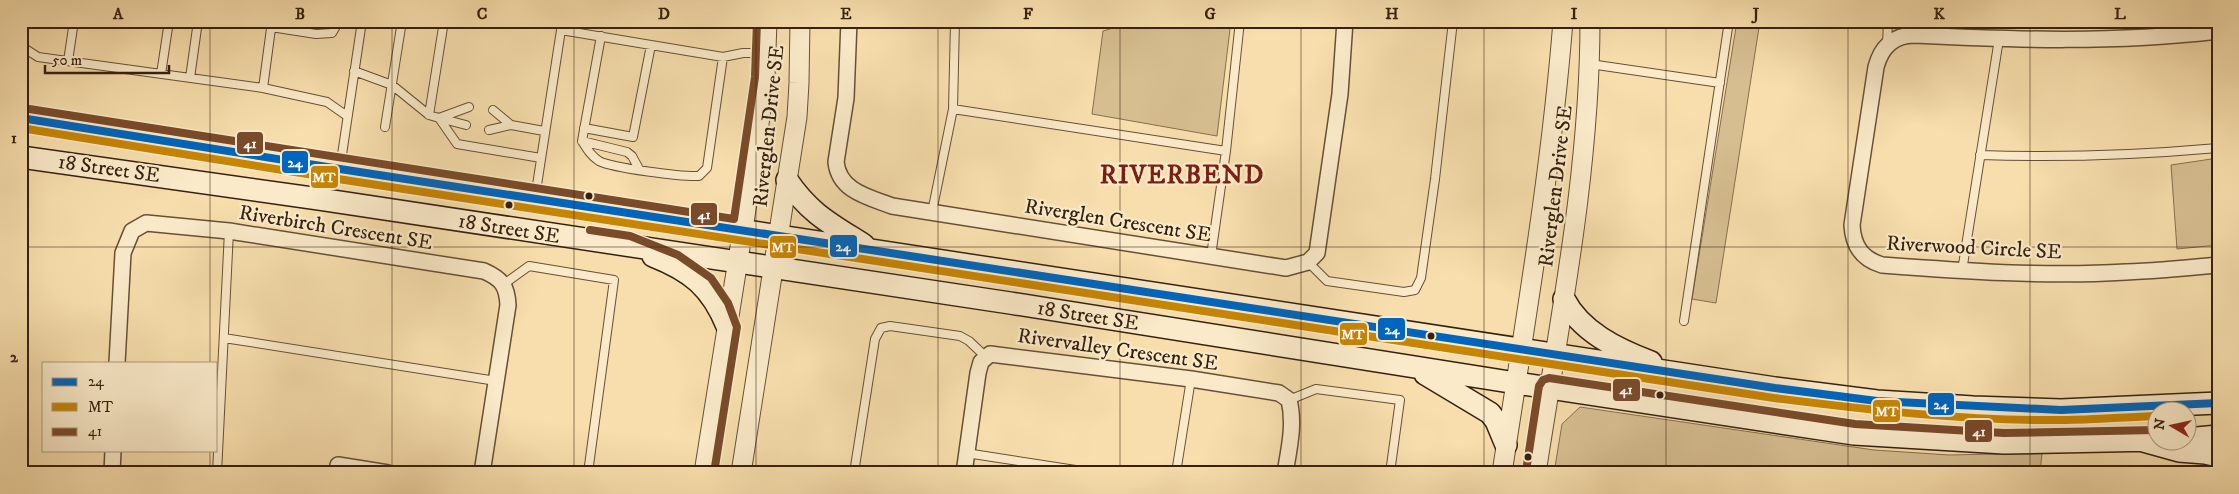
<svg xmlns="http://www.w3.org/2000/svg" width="2239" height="494" font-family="'IM FELL DW Pica',serif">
<rect width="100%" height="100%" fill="#f7deac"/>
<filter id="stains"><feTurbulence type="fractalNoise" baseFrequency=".004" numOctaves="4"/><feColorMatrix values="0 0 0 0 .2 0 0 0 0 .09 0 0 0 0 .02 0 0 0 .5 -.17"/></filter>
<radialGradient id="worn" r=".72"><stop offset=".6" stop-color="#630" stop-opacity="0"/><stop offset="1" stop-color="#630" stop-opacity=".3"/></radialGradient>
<path fill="#d6be91" stroke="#867050" d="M 1167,21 L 1231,21 L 1217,136 L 1092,114 L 1103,31 L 1119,26 Z
M 1737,21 L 1760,21 L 1716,303 L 1692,299 Z
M 2218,158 L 2218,245 L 2177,249 L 2171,165 Z
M 1580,407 L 1874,450 L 1949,455 L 2042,453 L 2040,473 L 1554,473 L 1562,424 Z"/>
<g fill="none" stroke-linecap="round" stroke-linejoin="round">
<g stroke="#665037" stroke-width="10">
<path id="service" d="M 272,21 L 263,88 L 327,102 L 347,116
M 560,21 L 561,30 L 723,57 L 743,53 L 765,53
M 271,27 L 316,34 L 332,33 L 339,21
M 601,36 L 582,141 C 587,149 591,156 599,161 C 612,168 683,177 699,176 L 707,168 L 723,57
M 1887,44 L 1888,21
M 21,46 L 38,57 L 263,88
M 68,61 L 74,21
M 1590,64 L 1720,83
M 354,71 L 392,85 L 429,115 L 439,118 L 457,144 L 541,158
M 161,74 L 169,21
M 190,78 L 198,21
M 953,109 L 1226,151
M 493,110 L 511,125
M 429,115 L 444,21
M 439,118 L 469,107
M 439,118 L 466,125
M 385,127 L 402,21
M 584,128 L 633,137 L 651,45
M 489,130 L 511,125 L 544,131
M 582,141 L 627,152 L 632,156 L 639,169
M 1980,155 C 2060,158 2138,155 2218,148
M 340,168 L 362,21
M 535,198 L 561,30
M 932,212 L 953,109 L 955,21
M 1211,256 L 1226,151 L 1240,21
M 1308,262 L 1327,281 L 1404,292 L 1415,290 L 1421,278 L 1435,179 L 1453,21
M 1962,271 L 1999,39
M 504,284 L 529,266 L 614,280 L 588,473
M 1684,321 L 1729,21
M 224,338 L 496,381
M 1289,400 L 1316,389 L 1400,400 L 1390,473
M 966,453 L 1095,473
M 217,473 L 229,231
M 854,473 L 875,339 L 881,328 L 890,326 L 960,336 L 969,341 L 986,357
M 1176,473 L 1191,379"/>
</g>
<g stroke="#665037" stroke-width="18">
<path id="minor" d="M 849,21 L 846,98 L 836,162 C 839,191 868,197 892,206 L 1286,268 L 1308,262 L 1317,253 L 1340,94 L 1345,21
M 2218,31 C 2116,43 2016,40 1914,35 C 1893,35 1881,48 1876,67 L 1852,225 C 1853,246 1862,259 1882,265 C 1963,271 2045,277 2126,272 C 2157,271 2187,268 2218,265
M 117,363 L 123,253 L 132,231 L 146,223 L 229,231 L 484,271 C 502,279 507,286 508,305 L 482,473
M 338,465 L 388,473
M 112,473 L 113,450
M 964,473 L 978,373 L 981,362 L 990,354 L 1191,379 L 1279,393 L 1289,400 C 1295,424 1289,449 1285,473"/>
</g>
<g stroke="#665037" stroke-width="21">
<path id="tertiary" d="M 704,473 L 756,147 L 765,78 L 767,21
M 741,473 L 797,117 L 799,83 L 800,21
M 1502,473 C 1525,322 1551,173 1563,21
M 1536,473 C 1559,323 1590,173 1590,21"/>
</g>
<g stroke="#362110" stroke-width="24">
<path id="secondary" d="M 21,118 L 340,169 L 1775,388 L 1877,401 L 1973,407 L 2061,410 L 2218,403
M 21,157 L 319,199 L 1010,303 L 1516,383 L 1854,434 L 2004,443 L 2156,440
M 787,180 C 810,214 831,224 864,245
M 653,256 C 691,271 711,287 727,326
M 1564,299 C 1581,332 1617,349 1651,362
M 1425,374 L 1490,413 L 1496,421 L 1506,445
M 2186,439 L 2218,436
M 2143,441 L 2179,451 L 2205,453 L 2218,456"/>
</g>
<use href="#service" stroke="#faeac9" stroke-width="8"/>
<use href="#minor" stroke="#faeac9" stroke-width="15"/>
<use href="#tertiary" stroke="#faeac9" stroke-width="19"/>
<use href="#secondary" stroke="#faeac9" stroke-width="21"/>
<g stroke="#faeac9" stroke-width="11">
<path id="bus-1" d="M 21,118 L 340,169 L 1775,388 L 1877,401 L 2061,410 L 2218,403"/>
</g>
<g stroke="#faeac9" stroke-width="11">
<path id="bus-2" d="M 21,128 L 338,179 L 1774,398 C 1869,410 1965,421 2062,420 C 2093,420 2125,417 2156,416"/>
</g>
<g stroke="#faeac9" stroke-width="11">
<path id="bus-3" d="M 23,108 L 734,219 L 755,77 L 757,21
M 590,230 L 630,236 L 678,255 L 711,278 L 728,303 L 737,327 L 714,473
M 1526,471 L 1539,386 L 1543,380 L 1549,378 L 1855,424 L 2004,433 L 2156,430"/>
</g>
<use href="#bus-1" stroke="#0065bd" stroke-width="8"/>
<use href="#bus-2" stroke="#c78504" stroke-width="8"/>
<use href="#bus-3" stroke="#7a4b2a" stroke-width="8"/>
</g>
<path fill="none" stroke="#362110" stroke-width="1" stroke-opacity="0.55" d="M 210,21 L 210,363M 392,21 L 392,473M 574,21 L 574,473M 756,21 L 756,473M 938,21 L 938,473M 1120,21 L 1120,473M 1301,21 L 1301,473M 1484,21 L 1484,473M 1666,21 L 1666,473M 1848,21 L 1848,473M 2030,21 L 2030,473M 21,247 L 2218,247M 210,450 L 210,473"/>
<g fill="#362110" stroke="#faeac9" stroke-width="2">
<circle cx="589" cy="196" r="4.5"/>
<circle cx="509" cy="205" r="4.5"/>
<circle cx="1431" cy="336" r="4.5"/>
<circle cx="1660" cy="395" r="4.5"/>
<circle cx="1528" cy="457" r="4.5"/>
</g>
<g text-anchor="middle" stroke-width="4.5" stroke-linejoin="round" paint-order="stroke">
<g font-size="21" fill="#362110" stroke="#faeac9">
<text transform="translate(768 126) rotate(-84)" y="7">Riverglen Drive SE</text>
<text transform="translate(109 168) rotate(8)" y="7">18 Street SE</text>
<text transform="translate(1555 186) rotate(-83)" y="7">Riverglen Drive SE</text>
<text transform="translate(1118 220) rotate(9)" y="7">Riverglen Crescent SE</text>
<text transform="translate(336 227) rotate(9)" y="7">Riverbirch Crescent SE</text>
<text transform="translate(509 228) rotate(9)" y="7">18 Street SE</text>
<text transform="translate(1974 247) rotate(3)" y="7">Riverwood Circle SE</text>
<text transform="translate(1088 315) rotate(9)" y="7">18 Street SE</text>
<text transform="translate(1118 349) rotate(8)" y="7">Rivervalley Crescent SE</text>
</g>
<g font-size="26" font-weight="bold" letter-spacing="1" fill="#7a1f14" stroke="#faeac9">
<text x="1182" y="183">RIVERBEND</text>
</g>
</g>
<g stroke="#faeac9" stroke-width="2">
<rect x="236" y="131" width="28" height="24" rx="5" fill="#7a4b2a"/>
<rect x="281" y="150" width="28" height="24" rx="5" fill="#0065bd"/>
<rect x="310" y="165" width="29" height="24" rx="5" fill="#c78504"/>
<rect x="690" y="202" width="28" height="24" rx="5" fill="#7a4b2a"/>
<rect x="829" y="234" width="29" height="24" rx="5" fill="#0065bd"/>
<rect x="769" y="235" width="28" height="24" rx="5" fill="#c78504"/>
<rect x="1377" y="317" width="29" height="24" rx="5" fill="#0065bd"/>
<rect x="1339" y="322" width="29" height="24" rx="5" fill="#c78504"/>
<rect x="1612" y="378" width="29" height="24" rx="5" fill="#7a4b2a"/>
<rect x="1927" y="392" width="28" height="24" rx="5" fill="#0065bd"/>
<rect x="1872" y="399" width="29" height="24" rx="5" fill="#c78504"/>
<rect x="1964" y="419" width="29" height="24" rx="5" fill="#7a4b2a"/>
</g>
<g font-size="14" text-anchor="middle" font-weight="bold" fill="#fff">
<text x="250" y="148">41</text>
<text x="295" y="167">24</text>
<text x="324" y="182">MT</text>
<text x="704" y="219">41</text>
<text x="843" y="251">24</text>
<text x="783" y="252">MT</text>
<text x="1392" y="334">24</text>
<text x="1353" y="339">MT</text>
<text x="1626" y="394">41</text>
<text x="1941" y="409">24</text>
<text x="1887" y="416">MT</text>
<text x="1979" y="436">41</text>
</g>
<rect width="2239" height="494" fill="none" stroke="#f7deac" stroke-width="55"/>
<rect x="42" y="362" width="175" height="90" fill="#faeac9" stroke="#ac9a7f"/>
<rect x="52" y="378" width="25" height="8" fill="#0065bd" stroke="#ac9a7f"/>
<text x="88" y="386" font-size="15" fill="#362110">24</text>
<rect x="52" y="403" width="25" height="8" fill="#c78504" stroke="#ac9a7f"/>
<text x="88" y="412" font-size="15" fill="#362110">MT</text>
<rect x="52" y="428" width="25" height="8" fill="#7a4b2a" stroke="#ac9a7f"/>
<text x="88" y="436" font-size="15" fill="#362110">41</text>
<g transform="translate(2172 426) rotate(279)"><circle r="24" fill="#faeac9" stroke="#ac9a7f"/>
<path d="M0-4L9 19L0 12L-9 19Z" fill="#8f2418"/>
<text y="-8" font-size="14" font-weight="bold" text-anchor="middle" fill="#362110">N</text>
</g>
<path d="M45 65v8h124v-8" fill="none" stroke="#362110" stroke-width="2.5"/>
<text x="52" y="65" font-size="15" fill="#362110" stroke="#faeac9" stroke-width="4" paint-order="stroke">50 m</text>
<rect x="28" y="28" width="2184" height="438" fill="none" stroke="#362110" stroke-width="2"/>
<g font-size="16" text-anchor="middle" font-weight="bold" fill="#362110">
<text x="118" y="19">A</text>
<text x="300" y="19">B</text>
<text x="482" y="19">C</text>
<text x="664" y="19">D</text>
<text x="846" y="19">E</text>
<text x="1028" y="19">F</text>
<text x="1210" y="19">G</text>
<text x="1392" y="19">H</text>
<text x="1574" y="19">I</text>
<text x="1756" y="19">J</text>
<text x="1939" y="19">K</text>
<text x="2120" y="19">L</text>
<text x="14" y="143">1</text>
<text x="14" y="362">2</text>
</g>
<rect width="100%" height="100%" filter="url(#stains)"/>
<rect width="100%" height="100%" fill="url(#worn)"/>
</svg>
